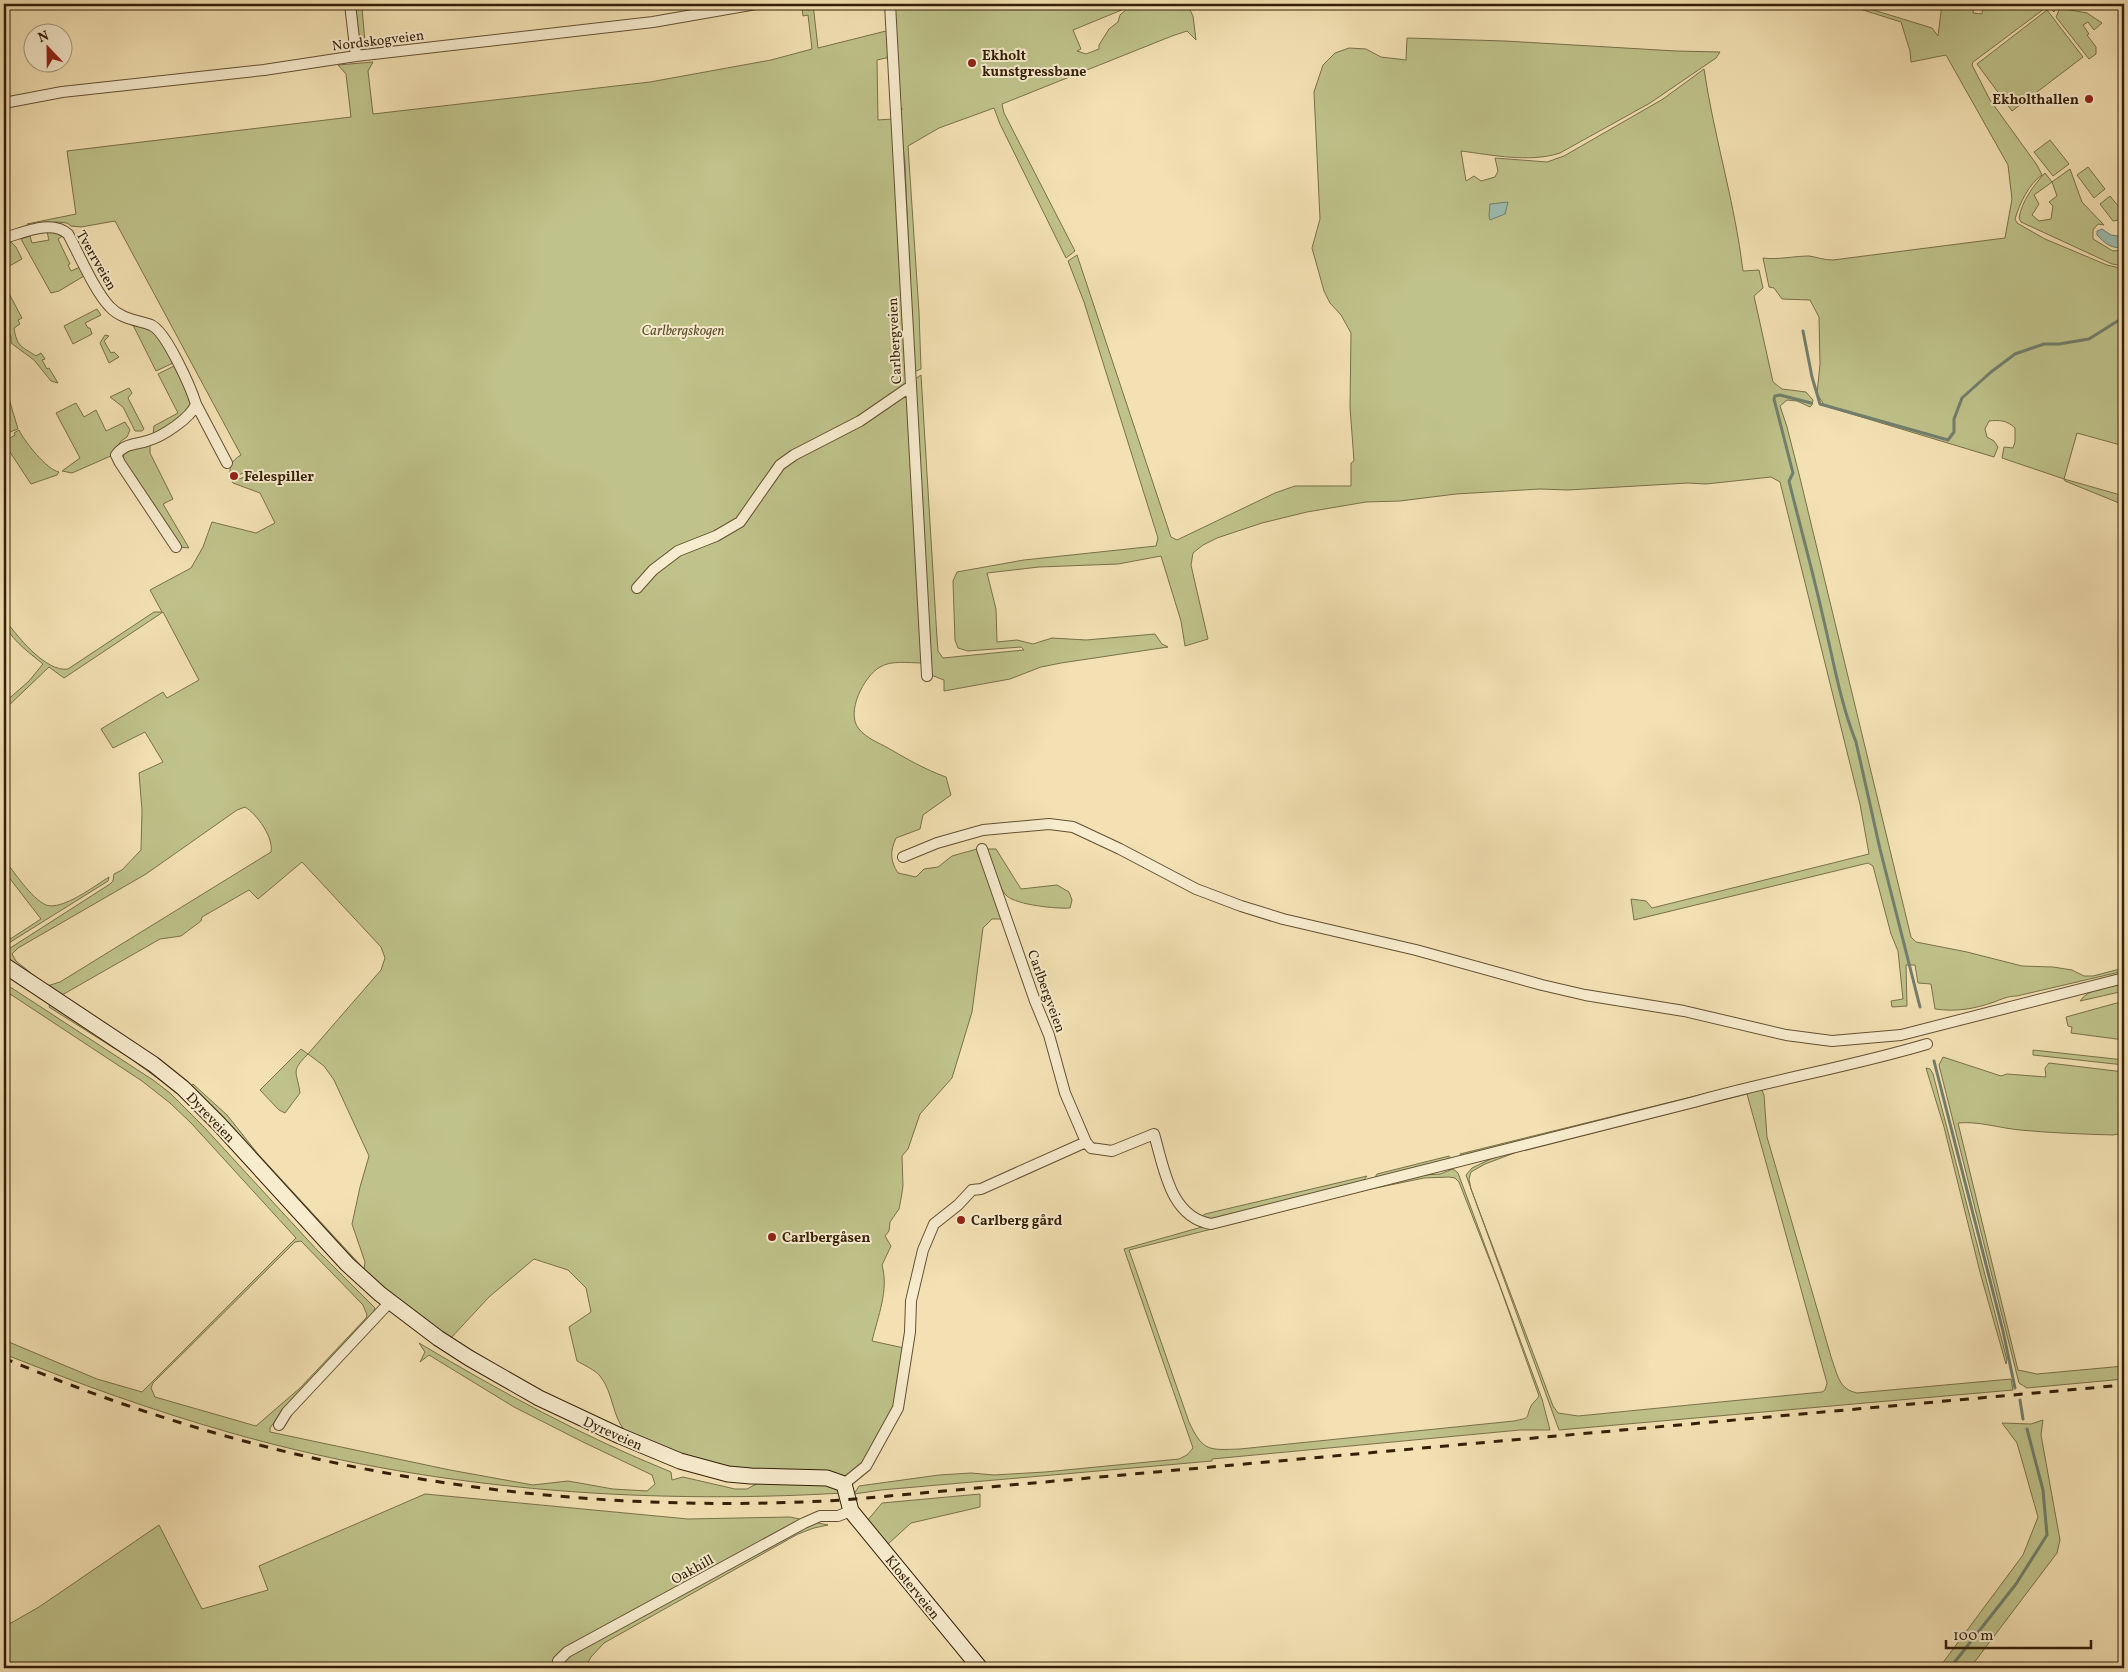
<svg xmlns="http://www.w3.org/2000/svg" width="2128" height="1672" font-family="Vollkorn,serif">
<rect width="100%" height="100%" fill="#f3e1b3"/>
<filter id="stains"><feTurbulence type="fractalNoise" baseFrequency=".004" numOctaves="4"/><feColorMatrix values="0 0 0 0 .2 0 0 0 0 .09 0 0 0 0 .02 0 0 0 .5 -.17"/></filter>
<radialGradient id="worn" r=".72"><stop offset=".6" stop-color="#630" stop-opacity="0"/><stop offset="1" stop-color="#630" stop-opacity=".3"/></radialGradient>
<path fill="#bfc28a" stroke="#7a7048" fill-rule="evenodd" d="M 809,4 L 813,4 L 818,48 L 890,30 L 890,57 L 877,60 L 878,120 L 892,119 L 922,663 C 909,663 891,660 880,667 C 864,676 845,713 859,729 C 866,738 879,743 888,748 C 907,759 924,769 946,777 L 951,795 L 923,815 L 920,829 L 896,838 C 890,851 890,861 898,873 L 916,877 L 924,869 L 938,867 L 952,856 L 977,849 L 996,849 L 1021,889 L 1057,885 L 1069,892 L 1072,900 L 1070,908 C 1057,909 1017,905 1007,896 C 1004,894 1002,889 1000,886 L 992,889 L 999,905 L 1001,919 L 992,919 L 983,928 L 972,1012 L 952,1078 L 920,1114 L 908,1149 L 902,1156 L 903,1186 L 901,1199 L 899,1209 L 890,1222 L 889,1231 L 885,1236 L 891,1246 L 882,1265 C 889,1290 878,1316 872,1341 L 904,1348 C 902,1366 901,1385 897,1403 C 892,1423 866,1470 846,1476 L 723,1469 L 677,1456 L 628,1434 C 612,1420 614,1393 600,1376 C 595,1370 584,1365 577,1361 L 569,1327 L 591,1312 L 586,1288 L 568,1270 L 534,1259 L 489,1297 L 450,1339 L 389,1296 L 358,1268 L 232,1131 L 191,1089 L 190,1086 L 193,1084 L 227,1115 L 258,1154 L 364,1269 L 365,1262 L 352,1224 L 360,1187 L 369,1156 L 334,1080 L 324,1066 L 308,1054 C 290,1072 297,1071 300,1093 L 285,1113 L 279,1110 L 260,1090 L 301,1049 L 308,1054 L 381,970 L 385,958 L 381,947 L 302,862 L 258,899 L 249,890 L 202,917 L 201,921 L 181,936 L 160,939 L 62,995 L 142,1051 L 60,999 L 4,959 L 4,952 L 110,884 L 113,881 L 114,874 L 122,870 L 141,850 L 142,810 L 139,773 L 163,762 L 145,732 L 113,748 L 101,729 L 163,692 L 167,698 L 199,680 L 163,612 L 64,678 L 49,667 L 4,710 L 4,703 L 29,681 L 43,664 C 31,654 4,635 4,618 C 15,634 46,673 68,669 L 154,612 L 162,612 L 150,590 L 191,568 L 203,547 L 212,522 L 256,533 L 275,523 L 260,493 L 233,483 L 232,481 L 248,476 L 245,472 L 231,479 C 228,467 231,461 241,455 L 115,221 L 81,227 L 71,226 L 67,223 L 56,222 L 28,227 L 27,224 L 76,214 L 67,151 L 351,117 L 346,74 L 338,65 L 373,62 L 368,71 L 373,114 L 650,82 L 771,60 L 812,49 L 808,15 L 803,16 L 802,8 L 809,10 ZM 245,807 C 257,814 274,838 271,852 L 60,982 L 47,986 L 16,961 L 12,954 L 18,948 L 146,874 L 237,810 Z
M 894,4 L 896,4 L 896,6 L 903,4 L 1187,4 L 1193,16 L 1196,40 L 1187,31 L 1172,36 L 1002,104 L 1004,113 L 1075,251 L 1066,258 L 1000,124 L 994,108 L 939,128 L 908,146 L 919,312 L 921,369 L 914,372 L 905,164 L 899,111 L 902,110 L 902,108 L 899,108 ZM 1129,7 L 1120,15 L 1118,22 L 1109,29 L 1099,45 L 1099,49 L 1086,54 L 1077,51 L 1081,49 L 1073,30 Z
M 1844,4 L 1854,4 L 1932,28 L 1938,36 L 1942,4 L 1974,4 L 1973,13 L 1982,14 L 1983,4 L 1998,6 L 1999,4 L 2015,6 L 2016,4 L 2057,7 L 2054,12 L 2051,9 L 2044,9 L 1973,62 L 1972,65 L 1990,100 L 2037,165 L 2042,175 C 2028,185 2020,203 2015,219 L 2017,223 L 2045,239 L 2107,265 L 2124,269 L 2124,446 L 2077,433 L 2064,479 L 2124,496 L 2124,505 L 2065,481 L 2064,479 L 2002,458 L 2004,447 L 2013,448 L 2015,442 L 2015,428 C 2007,420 1999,420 1989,421 L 1985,429 L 1987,437 L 1994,441 L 1998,447 L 1994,457 L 1825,406 L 1817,394 L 1820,364 L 1819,317 L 1810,300 L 1782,299 L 1774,288 L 1769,287 L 1763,258 C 1779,260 1793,256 1809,256 C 1816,257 1824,260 1833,260 L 2005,238 L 2012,199 L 2008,165 L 1946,55 L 1911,62 L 1910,51 L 1901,22 Z
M 362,8 L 365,42 L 373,48 L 405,45 L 404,48 L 366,51 L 362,49 L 359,43 L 356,9 Z
M 2060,8 L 2087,13 L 2102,23 L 2094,30 L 2088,22 L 2083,25 L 2089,34 L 2087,35 L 2096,47 L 2096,54 L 2089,59 L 2056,17 Z
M 2047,10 L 2083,57 L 2012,111 L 1977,64 Z
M 1407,38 L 1505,41 L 1676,51 L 1720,52 L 1716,58 L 1650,103 L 1560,153 C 1529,163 1493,155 1461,151 L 1466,181 L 1474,176 L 1481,181 L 1495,177 L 1498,171 L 1495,158 L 1547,162 L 1564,156 L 1663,99 L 1704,69 C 1714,137 1735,203 1743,271 L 1759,270 L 1763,288 L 1754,296 L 1773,382 L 1782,389 L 1806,392 L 1813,400 L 1812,405 L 1810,407 L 1797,401 L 1787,400 L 1780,406 L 1787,427 L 1800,478 L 1911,937 L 1916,942 L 1967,952 L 2022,966 L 2053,967 L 2072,970 L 2084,976 L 2093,976 L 2124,968 L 2124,971 L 2017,996 C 2008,996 2002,999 1994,1002 C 1974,1009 1956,1012 1935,1009 L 1931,984 L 1918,983 L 1915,965 L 1906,965 L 1907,1006 L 1892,1007 L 1891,1001 L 1903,999 L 1898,951 L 1891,934 L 1873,866 L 1868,863 L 1634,920 L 1631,899 L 1646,901 L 1652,908 L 1869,854 L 1860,804 L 1780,482 L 1771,477 L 1706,484 L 1688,483 L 1568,490 L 1540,489 L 1456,494 L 1400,501 L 1366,502 L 1307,512 L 1262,523 L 1217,538 L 1203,545 L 1193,553 L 1191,565 L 1193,574 L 1208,639 L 1185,646 L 1181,621 L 1161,556 L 1118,564 L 1039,567 L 987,573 L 996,609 L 997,642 L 1017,640 L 1033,644 L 1052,638 L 1086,640 L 1155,634 L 1162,644 L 1168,647 L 1061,663 L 1041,667 L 1010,679 L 944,691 L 944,680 L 931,675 L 915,379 L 921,375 L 937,638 L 938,651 L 943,658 L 1024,650 L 1021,647 L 968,651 L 958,648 L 955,640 L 953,581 L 957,572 L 1024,560 L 1156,546 L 1158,538 L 1084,302 L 1068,261 L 1077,255 L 1171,537 L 1177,540 L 1275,493 L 1295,486 L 1351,486 L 1351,463 L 1354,461 L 1350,407 L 1351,333 L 1341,315 L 1330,303 L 1324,291 L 1312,248 L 1320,219 L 1314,92 L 1323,65 L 1335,53 L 1349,48 L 1366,49 L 1381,57 L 1406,60 Z
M 2050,140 L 2069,164 L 2053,176 L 2034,152 Z
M 2088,167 L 2105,189 L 2094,198 L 2077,175 Z
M 2070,169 L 2082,202 L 2104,225 L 2098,224 L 2093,230 L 2093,239 L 2113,251 L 2124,250 L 2124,266 L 2112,264 L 2021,222 L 2019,218 C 2022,201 2033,186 2045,173 L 2052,182 ZM 2052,182 L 2057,196 L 2049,202 L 2053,206 L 2051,219 L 2039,221 L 2032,215 L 2039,204 L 2034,195 Z
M 2110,196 L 2119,207 L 2124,203 L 2124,219 L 2113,221 L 2100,204 Z
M 54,231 L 64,235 L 58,239 L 70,264 L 68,265 L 71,271 L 80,267 L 84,276 L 59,291 L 51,293 L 21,239 L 30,236 L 32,243 L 49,240 L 47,232 Z
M 11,242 L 16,247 L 22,259 L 4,269 L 4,243 Z
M 4,284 L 22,318 L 18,320 L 20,324 L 14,328 C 17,347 21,346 36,356 L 41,353 L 45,359 L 42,360 L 47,369 L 49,368 L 58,383 L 51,381 L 34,360 L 11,343 L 11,337 L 4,320 Z
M 97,309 L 101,315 L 85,323 L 88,328 L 90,328 L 92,334 L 73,344 L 64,326 Z
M 133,325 L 150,328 L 163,344 L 173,363 L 156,371 Z
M 105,335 L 109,336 L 104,341 L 111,353 L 114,352 L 119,357 L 109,363 L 100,343 Z
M 4,360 L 7,392 L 18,429 L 7,433 L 10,438 L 15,435 L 14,433 L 19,430 C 24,441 47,470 59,472 L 57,475 L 31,484 L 4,443 L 4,417 L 6,415 L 4,412 L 9,410 L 7,403 L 4,404 Z
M 174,366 L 185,387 L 191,407 L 184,415 L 153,435 L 154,426 L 178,413 L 158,374 Z
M 129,388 L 132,393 L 128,398 L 144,429 L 142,431 L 135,431 L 123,407 L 110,397 Z
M 76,403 L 84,417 L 96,410 L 106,431 L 125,422 L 130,430 L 127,437 L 121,441 L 113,455 L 72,473 L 62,471 L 80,458 L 56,413 Z
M 150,443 L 150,453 L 173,499 L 163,504 L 189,548 L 180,547 L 122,460 L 125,452 Z
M 4,859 C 14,872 31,898 46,905 C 62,911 96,885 109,877 L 108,881 L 4,946 L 4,943 L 41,919 L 4,871 Z
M 4,983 L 153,1080 L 170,1093 L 203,1126 L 317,1250 L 375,1308 L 371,1318 L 277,1418 L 270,1428 L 270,1432 L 450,1470 L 533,1485 L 568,1481 L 613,1489 L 647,1491 L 655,1484 L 652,1475 L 583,1442 L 514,1407 L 429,1355 L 420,1362 L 425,1352 L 419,1343 C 503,1393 580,1435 671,1472 L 672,1480 L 683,1477 L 735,1489 L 747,1489 L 760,1482 L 821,1482 L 835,1486 L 843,1493 C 637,1505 426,1489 228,1432 C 151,1410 77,1383 4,1354 L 4,1340 L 97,1379 L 142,1392 L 296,1238 L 191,1123 L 170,1103 L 142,1081 L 4,990 ZM 301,1241 L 363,1305 L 367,1315 L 366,1318 L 300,1388 L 256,1426 L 155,1397 L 151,1388 L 153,1383 L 295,1242 Z
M 2124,983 L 2124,991 L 2080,1001 C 2088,988 2111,987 2124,983 Z
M 2124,1001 L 2124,1040 L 2071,1033 L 2072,1027 L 2068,1026 L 2066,1017 Z
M 50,1003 L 146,1065 L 174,1090 L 128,1057 L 49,1007 Z
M 2033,1050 L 2124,1060 L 2124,1065 L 2033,1055 Z
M 1943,1057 L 2001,1076 L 2007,1074 L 2046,1077 L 2045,1068 L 2049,1063 L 2124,1072 L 2124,1133 L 2113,1135 C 2082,1134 2051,1133 2020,1130 C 1999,1128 1979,1121 1958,1123 L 2018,1370 L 2037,1374 L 2124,1366 L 2124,1379 L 2027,1388 L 2019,1383 L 1942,1077 L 1939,1065 Z
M 1926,1068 L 1930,1069 L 1933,1074 L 2007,1360 L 2006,1364 L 1981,1276 L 1944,1127 Z
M 1756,1081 L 1461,1156 L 1460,1154 Z
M 1761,1088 L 1764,1095 L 1767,1137 L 1832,1360 C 1838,1376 1839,1389 1857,1393 L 2011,1379 L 2013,1390 L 1559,1430 L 1466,1175 L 1472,1168 L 1497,1156 ZM 1747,1094 L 1827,1383 L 1825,1390 L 1822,1392 L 1578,1416 L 1558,1413 L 1553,1406 L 1471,1189 L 1469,1179 L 1471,1172 L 1485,1164 L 1517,1152 Z
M 1449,1156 L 1451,1159 L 1374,1179 L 1377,1174 Z
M 1453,1169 L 1458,1173 L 1542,1399 L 1550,1430 L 1520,1430 L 1212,1459 L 1212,1461 L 881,1490 L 854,1494 L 859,1486 L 939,1475 L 971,1473 L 994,1475 L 1045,1472 L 1179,1459 L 1187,1455 L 1193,1448 L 1124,1249 L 1202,1227 L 1211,1227 L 1425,1175 L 1440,1174 ZM 1449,1177 L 1455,1178 L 1459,1182 L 1499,1284 L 1539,1396 C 1537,1400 1533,1402 1531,1406 C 1525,1419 1532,1417 1514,1421 L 1240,1449 C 1209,1450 1203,1452 1189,1422 L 1129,1250 L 1366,1190 L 1424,1178 Z
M 1367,1176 L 1363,1181 L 1211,1220 L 1202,1216 L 1205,1214 Z
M 2043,1420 L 2041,1435 L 2060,1540 L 2057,1553 L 1970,1668 L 1939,1668 L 2023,1555 L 2038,1517 L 2017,1443 L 2002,1423 L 2031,1424 Z
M 425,1494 L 688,1519 L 790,1517 L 828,1525 L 814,1528 L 798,1534 L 604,1643 L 591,1657 L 585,1668 L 4,1668 L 4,1627 L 39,1607 L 159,1525 L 202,1609 L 268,1590 L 259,1566 Z
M 980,1494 L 980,1507 L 911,1523 L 888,1544 L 867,1521 L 882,1503 Z"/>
<path fill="#9cbdb1" stroke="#727e6d" d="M 1508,202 L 1505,214 L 1490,220 L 1489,216 L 1490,204 Z
M 2102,229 L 2111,235 L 2124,237 L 2124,247 C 2113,250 2104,243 2097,235 L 2097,231 Z"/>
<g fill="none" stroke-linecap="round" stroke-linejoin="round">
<path stroke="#727e6d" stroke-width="3" d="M 1803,331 L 1812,377 L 1820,404 L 1948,440 L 1954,432 L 1954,419 L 1962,398 L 1991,372 L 2015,354 L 2044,344 L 2059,344 L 2089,339 L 2124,317
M 1811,403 L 1780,395 L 1775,396 L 1774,399 L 1793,473 L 1789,481 C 1800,526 1813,572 1823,617 C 1833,658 1840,702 1856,742 L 1880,849 L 1920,1007
M 1934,1061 L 2003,1331 L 2015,1388
M 2020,1400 L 2023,1419
M 1950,1668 L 2016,1584 L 2047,1535 L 2043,1490 L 2027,1429"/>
<g stroke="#645032" stroke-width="12">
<path id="street" d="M 350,4 L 356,56
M 890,4 L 927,676
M 4,103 L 62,92 L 264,70 L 356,56 L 653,22 L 756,4
M 4,238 C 23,233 51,219 68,234 C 79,254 95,292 110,307 C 121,319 137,320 151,325 C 166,331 191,388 196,404 C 191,418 162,437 147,441 C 135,445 125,443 116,455 L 120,463 L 176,547
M 196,404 L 227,463
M 637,588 L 653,570 L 678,551 L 716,536 L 740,522 L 780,465 L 794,455 L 860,421 L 911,386
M 982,849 L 1035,1001 L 1049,1035 L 1065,1093 L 1086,1142 L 1091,1148 L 1112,1151 L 1154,1134 C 1164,1168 1170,1217 1211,1224 L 1694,1102 C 1771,1080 1850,1067 1927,1044
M 903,857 L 937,843 L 983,830 L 1049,824 L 1073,827 L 1120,849 L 1196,889 L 1241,906 L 1283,919 L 1416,950 L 1542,985 L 1585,995 L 1684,1011 L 1786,1035 L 1832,1041 L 1901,1035 L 2124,978
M 279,1425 L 287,1412 L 389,1303
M 844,1484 L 866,1466 L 898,1408 L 910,1332 L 911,1301 L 923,1250 L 934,1224 L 958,1205 L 972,1190 L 981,1189 L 1086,1142
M 558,1668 L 558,1661 L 567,1652 L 804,1523 L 820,1516 L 838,1516 L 851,1511"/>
</g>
<g stroke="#341f07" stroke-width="17">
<path id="secondary" d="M 4,965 L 153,1064 L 183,1088 L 219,1124 L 347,1264 L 380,1294 L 438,1338 L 469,1358 L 539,1398 L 620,1436 L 680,1461 L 728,1474 L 751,1476 L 827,1478 L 844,1484 L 851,1511 L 980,1668"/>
</g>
<use href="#street" stroke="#f7ecce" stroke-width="10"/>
<use href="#secondary" stroke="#f7ecce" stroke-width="15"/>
<path stroke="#341f07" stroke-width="3" stroke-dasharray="9 9" stroke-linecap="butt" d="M 4,1358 C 270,1472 556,1517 844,1500 L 2124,1385"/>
</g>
<g fill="#8f2418" stroke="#f7ecce" stroke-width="2">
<circle cx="972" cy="63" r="5"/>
<circle cx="2089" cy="99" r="5"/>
<circle cx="234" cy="476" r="5"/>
<circle cx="961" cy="1220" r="5"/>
<circle cx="772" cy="1237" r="5"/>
</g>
<g text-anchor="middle" stroke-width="4" stroke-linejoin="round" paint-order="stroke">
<g font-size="14" fill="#341f07" stroke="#f7ecce">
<text transform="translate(378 40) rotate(-7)" y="5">Nordskogveien</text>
<text transform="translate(97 260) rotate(60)" y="5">Tverrveien</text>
<text transform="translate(894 341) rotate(-93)" y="5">Carlbergveien</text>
<text transform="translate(1047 991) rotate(70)" y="5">Carlbergveien</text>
<text transform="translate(211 1117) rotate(46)" y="5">Dyreveien</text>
<text transform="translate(613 1433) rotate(24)" y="5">Dyreveien</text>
<text transform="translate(692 1569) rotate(-29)" y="5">Oakhill</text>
<text transform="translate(913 1587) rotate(51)" y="5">Klosterveien</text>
</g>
<g font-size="14" font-weight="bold" fill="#341f07" stroke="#f7ecce" text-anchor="start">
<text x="982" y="60">Ekholt<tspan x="982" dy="16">kunstgressbane</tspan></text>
<text x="2079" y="104" text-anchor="end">Ekholthallen</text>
<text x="244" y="481">Felespiller</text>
<text x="971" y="1225">Carlberg gård</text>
<text x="782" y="1242">Carlbergåsen</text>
</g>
<g font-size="14" font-style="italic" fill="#5e502e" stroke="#f7ecce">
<text x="683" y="335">Carlbergskogen</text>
</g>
</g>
<rect width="2128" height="1672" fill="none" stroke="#f3e1b3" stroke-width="20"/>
<rect x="5" y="5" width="2118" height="1662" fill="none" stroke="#341f07" stroke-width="2.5"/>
<rect x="10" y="10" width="2108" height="1652" fill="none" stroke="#341f07"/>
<g transform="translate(48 48) rotate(338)"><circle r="24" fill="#f7ecce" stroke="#a99a7e"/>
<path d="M0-4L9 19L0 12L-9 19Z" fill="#8f2418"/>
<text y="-8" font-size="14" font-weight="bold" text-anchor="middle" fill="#341f07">N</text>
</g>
<path d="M1946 1640v8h145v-8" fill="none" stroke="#341f07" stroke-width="2.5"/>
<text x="1953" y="1640" font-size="15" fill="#341f07" stroke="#f7ecce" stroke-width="4" paint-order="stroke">100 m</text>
<rect width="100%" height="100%" filter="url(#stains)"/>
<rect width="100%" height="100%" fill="url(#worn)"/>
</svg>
